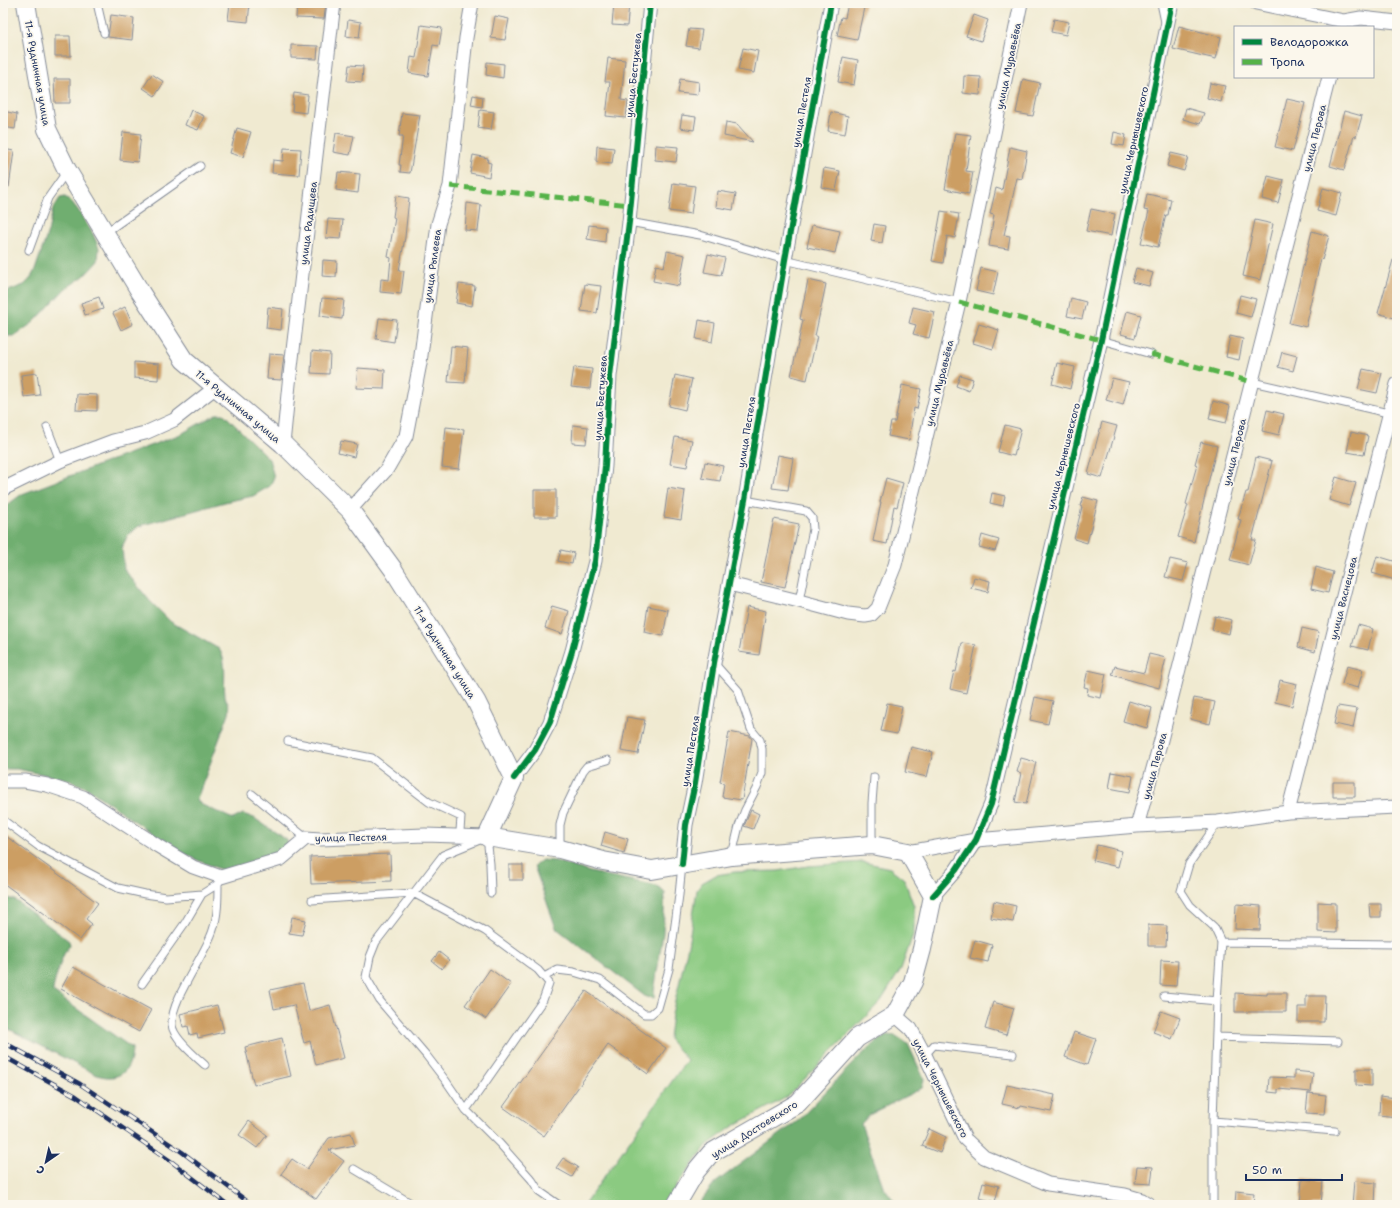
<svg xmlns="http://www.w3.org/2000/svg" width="1400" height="1208" font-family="'Shantell Sans',sans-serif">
<rect width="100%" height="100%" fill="#fbf7ec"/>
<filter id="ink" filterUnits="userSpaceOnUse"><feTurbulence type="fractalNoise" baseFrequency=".025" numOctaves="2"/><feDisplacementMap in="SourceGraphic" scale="8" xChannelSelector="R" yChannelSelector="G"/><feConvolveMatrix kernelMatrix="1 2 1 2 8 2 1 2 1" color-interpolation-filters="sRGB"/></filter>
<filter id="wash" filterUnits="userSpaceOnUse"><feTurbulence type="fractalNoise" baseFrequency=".012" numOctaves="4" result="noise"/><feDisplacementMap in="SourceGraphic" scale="16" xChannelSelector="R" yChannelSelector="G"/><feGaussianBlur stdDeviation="0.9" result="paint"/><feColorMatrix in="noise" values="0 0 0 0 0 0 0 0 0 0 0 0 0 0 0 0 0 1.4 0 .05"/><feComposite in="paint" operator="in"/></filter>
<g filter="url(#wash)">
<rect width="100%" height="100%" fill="#f0ead1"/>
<path fill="#8bca81" stroke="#537c70" d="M 863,862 L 890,868 L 904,879 L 914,906 L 914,932 L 901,969 L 881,1001 L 787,1097 L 735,1125 L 707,1145 L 677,1185 L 667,1205 L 584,1205 L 687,1060 L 669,1039 L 672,1014 L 688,946 L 697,890 L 702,883 L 716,875 L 735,872 L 778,871 L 808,866 Z"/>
<path fill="#70ae6f" stroke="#466e66" d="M 65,197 L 71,201 L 78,210 L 93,234 L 99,248 L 98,261 L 84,276 L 65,289 L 34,322 L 14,336 L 3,336 L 3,293 L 24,285 L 30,279 L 35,270 L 48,232 L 53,209 L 60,198 Z
M 216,414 L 224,414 L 269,459 L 274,477 L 270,486 L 253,496 L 225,502 L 139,526 L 128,535 L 122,547 L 124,569 L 149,600 L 171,622 L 219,649 C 228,662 223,681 225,696 C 226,704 231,703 229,713 L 197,799 L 200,804 L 233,819 L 243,814 L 254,818 L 287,840 L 289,850 L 227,872 L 197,860 L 172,847 L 87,788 L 66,779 L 17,769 L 3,769 L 3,508 L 22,494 L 181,434 Z
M 542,860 L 556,861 L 590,872 L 657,886 L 665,893 L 663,933 L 654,992 L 654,998 L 646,997 L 556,928 L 534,866 Z
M 7,898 L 15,900 L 69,941 L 70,945 C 67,949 65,952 63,956 C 61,961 52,988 53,992 L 132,1048 C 132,1071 119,1082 97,1075 L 3,1026 L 3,900 Z
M 887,1035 L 896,1036 L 908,1044 L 924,1079 L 922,1088 L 869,1115 L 861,1124 L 883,1186 L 897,1205 L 698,1205 L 715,1183 L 799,1120 L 848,1068 L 871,1046 Z"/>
<g id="blocks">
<path fill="#cc9e64" d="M 230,3 L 250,3 L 248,22 L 228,20 Z
M 297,3 L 326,3 L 324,19 L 296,18 Z
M 614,3 L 629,4 L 627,26 L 612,25 Z
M 848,3 L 865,3 L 857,40 L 837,36 L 841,17 L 845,18 Z
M 111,15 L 134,18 L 132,40 L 108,37 Z
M 974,15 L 988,20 L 981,41 L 966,36 Z
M 495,16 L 509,19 L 505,40 L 491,38 Z
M 1054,19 L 1069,22 L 1066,35 L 1051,32 Z
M 348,20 L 361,22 L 359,38 L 346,36 Z
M 421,25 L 442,28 L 439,46 L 433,45 L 428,76 L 409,73 L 411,57 L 416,58 Z
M 1179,26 L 1221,37 L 1216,59 L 1173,49 Z
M 689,29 L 702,30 L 699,48 L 686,46 Z
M 55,36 L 70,36 L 71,56 L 55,56 Z
M 291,45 L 318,46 L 317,59 L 291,58 Z
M 743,48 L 758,51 L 754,73 L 738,70 Z
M 843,57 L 858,60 L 854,85 L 838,82 Z
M 608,58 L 625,60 L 621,100 L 628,101 L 626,118 L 606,116 L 610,82 L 605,82 Z
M 487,62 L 504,64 L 503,78 L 486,75 Z
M 349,65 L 363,66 L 362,82 L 347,81 Z
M 152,74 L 164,82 L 155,96 L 143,88 Z
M 964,76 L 981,77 L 980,95 L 963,93 Z
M 54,79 L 70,79 L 70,103 L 55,103 Z
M 680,79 L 699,82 L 698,95 L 678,93 Z
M 1023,79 L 1040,83 L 1033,116 L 1016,113 Z
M 1210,83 L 1225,86 L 1221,102 L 1207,98 Z
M 294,93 L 308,95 L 306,113 L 292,111 Z
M 473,95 L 483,97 L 482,107 L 471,105 Z
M 1287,99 L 1305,103 L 1293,151 L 1275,147 Z
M 1186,108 L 1204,113 L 1200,124 L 1183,119 Z
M 191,110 L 204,116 L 198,130 L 185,125 Z
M 480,110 L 494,112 L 491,130 L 478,128 Z
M 3,111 L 17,114 L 15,129 L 3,127 Z
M 1344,111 L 1362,116 L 1356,137 L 1354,136 L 1344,170 L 1330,166 Z
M 831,112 L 848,116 L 845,134 L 828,131 Z
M 402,113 L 420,115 L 410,173 L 400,172 L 401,165 L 399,165 L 403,136 L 399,136 Z
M 682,115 L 696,117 L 694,130 L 680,128 Z
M 726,122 L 737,124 L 753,142 L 724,136 Z
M 237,128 L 251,132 L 243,157 L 230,153 Z
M 123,132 L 141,134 L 138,162 L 120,160 Z
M 1114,132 L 1126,135 L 1124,146 L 1112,144 Z
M 336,133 L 354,136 L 350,155 L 333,152 Z
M 955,133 L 971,135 L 966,171 L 973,172 L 969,194 L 945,189 Z
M 656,145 L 678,147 L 676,162 L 655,160 Z
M 597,146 L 614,148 L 612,164 L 596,162 Z
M 1010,147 L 1027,151 L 1022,179 L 1017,178 L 1004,235 L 1010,236 L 1008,249 L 989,246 L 994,215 L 990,214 L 996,188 L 1002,190 Z
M 284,148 L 301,149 L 299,175 L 272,173 L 273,160 L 283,161 Z
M 3,149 L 14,151 L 9,187 L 3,186 Z
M 1171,153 L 1188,157 L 1184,171 L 1167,166 Z
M 473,155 L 488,158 L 487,162 L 491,163 L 489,177 L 470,173 Z
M 824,168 L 840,171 L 836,190 L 821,187 Z
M 338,172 L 360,174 L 358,193 L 336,190 Z
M 1268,176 L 1284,180 L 1278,203 L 1262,199 Z
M 673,183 L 695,186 L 691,214 L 669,211 Z
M 1323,188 L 1342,193 L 1336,216 L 1317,211 Z
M 718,191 L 736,194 L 733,210 L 716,207 Z
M 1147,194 L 1171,199 L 1168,215 L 1166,215 L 1158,247 L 1141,243 L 1149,211 L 1144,210 Z
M 396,196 L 409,198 L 405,237 L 399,271 L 404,271 L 401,294 L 380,292 L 381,279 L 389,280 L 391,258 L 388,257 L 395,218 L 393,217 Z
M 467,203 L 481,205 L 478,231 L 465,230 Z
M 1091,209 L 1115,214 L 1111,236 L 1086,231 Z
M 941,211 L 959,214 L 955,238 L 947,236 L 943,263 L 932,261 Z
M 328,219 L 343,220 L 341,239 L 326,238 Z
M 1255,220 L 1273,224 L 1260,280 L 1243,276 Z
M 874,224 L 885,226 L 882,243 L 871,241 Z
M 589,225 L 606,227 L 605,242 L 587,239 Z
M 812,225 L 840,231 L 835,253 L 807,247 Z
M 1312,231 L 1329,236 L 1322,260 L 1321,259 L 1309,309 L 1310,310 L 1306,327 L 1289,323 Z
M 667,251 L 685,255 L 679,286 L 653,281 L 656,265 L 664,267 Z
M 708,254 L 725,258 L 721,275 L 704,272 Z
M 323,260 L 337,261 L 336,277 L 322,276 Z
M 1393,260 L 1397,260 L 1397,307 L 1394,318 L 1378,313 Z
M 981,268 L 998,272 L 993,295 L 976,291 Z
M 1136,268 L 1153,273 L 1149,286 L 1132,282 Z
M 808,280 L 826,284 L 815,336 L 817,336 L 807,380 L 791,376 L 803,320 L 800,319 Z
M 459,284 L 475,286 L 472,306 L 456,303 Z
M 585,284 L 601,286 L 597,313 L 581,311 Z
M 1240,295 L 1256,299 L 1251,317 L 1236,313 Z
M 99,297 L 103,309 L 85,315 L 81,303 Z
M 322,298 L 344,300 L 342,319 L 320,316 Z
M 1071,298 L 1086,302 L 1082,319 L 1067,316 Z
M 125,307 L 133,324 L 121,330 L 113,313 Z
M 268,307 L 283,309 L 281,330 L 266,328 Z
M 913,307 L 935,312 L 929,338 L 913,334 L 916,325 L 909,323 Z
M 1127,311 L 1141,315 L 1135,338 L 1121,334 Z
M 379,318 L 397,320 L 394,342 L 376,339 Z
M 699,320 L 715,323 L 712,342 L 696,339 Z
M 979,324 L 999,330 L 993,349 L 973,343 Z
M 1230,336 L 1243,339 L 1239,360 L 1226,357 Z
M 451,346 L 468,348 L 465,383 L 448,382 Z
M 312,351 L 330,353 L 329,374 L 311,373 Z
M 1282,352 L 1297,356 L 1293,371 L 1278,367 Z
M 269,354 L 284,355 L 281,380 L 267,379 Z
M 134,362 L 159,364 L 158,380 L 134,378 Z
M 1057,363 L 1075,367 L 1070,389 L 1052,384 Z
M 574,367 L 592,369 L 590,389 L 571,387 Z
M 358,368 L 385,370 L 384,389 L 356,388 Z
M 1363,369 L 1382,373 L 1377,393 L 1358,389 Z
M 37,373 L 40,395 L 24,397 L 21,375 Z
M 675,375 L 692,379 L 685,410 L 669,406 Z
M 960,375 L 973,379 L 969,391 L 956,386 Z
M 1112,378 L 1129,382 L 1123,405 L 1106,400 Z
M 902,385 L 921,389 L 917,409 L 914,408 L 909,440 L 888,436 L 891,422 L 895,422 Z
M 77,394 L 97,395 L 97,411 L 76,410 Z
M 1213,401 L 1230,406 L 1226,423 L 1209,419 Z
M 1267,410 L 1284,414 L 1279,435 L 1262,431 Z
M 1102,422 L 1117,426 L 1102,478 L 1088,474 Z
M 573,425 L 588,427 L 586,444 L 572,443 Z
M 1005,425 L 1021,429 L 1014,456 L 998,452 Z
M 446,427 L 464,429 L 459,469 L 442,467 Z
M 1351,432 L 1368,436 L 1364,455 L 1347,452 Z
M 675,437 L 692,440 L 687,467 L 670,464 Z
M 341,441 L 357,444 L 354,457 L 338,453 Z
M 1201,442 L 1217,446 L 1194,542 L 1178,537 L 1188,505 L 1186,504 L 1197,465 L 1195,464 Z
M 778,455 L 793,458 L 788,490 L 772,488 Z
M 1256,457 L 1272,461 L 1252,540 L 1256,540 L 1249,565 L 1230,560 L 1241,520 L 1238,519 L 1246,492 L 1248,492 Z
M 705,462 L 723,466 L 720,481 L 702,478 Z
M 1336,477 L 1356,483 L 1349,506 L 1329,500 Z
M 886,478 L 903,483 L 897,507 L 894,506 L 887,544 L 873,541 L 881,502 L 880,502 Z
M 668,488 L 685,491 L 681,520 L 664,517 Z
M 534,490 L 556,490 L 556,517 L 534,517 Z
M 992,493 L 1005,496 L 1003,506 L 990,503 Z
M 1083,497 L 1098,501 L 1087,543 L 1074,539 L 1082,507 L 1080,506 Z
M 774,519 L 799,524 L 785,587 L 761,582 Z
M 982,535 L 999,540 L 995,551 L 979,547 Z
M 561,550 L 574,553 L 572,564 L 558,561 Z
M 1377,556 L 1397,562 L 1397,574 L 1395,580 L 1372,573 Z
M 1170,559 L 1188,563 L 1183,581 L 1165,577 Z
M 1316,567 L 1333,572 L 1328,593 L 1311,589 Z
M 974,577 L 990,581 L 988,592 L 971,588 Z
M 552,606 L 569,611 L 562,634 L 545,628 Z
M 648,606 L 668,610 L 663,636 L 644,632 Z
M 747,607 L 766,611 L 759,655 L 739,652 Z
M 1215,616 L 1232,620 L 1229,634 L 1212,630 Z
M 1358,625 L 1373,629 L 1368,650 L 1352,646 Z
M 1302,628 L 1319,632 L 1315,652 L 1298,647 Z
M 962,643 L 976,645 L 966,693 L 950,689 L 954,671 L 956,672 Z
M 1149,654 L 1166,658 L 1159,688 L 1112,675 L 1115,666 L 1144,673 Z
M 1347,666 L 1363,670 L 1358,688 L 1342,684 Z
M 1088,670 L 1106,674 L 1101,698 L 1087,695 L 1088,688 L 1084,687 Z
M 1280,680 L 1297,684 L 1292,706 L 1275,702 Z
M 1035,697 L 1053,701 L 1048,724 L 1030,720 Z
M 1194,698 L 1215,702 L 1210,724 L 1190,719 Z
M 1129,701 L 1152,708 L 1147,728 L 1123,721 Z
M 887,703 L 902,706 L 897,734 L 881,731 Z
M 1338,706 L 1357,709 L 1353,728 L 1334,724 Z
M 627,717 L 645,720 L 638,754 L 621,751 Z
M 729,732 L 750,736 L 752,739 L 742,800 L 722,797 L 724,783 L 720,782 Z
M 911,747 L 933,752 L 927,777 L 905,772 Z
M 1021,758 L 1036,762 L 1026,804 L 1015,802 L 1021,773 L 1017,772 Z
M 1112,772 L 1133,776 L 1130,792 L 1109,788 Z
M 1333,782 L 1355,782 L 1355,797 L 1333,797 Z
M 751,810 L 759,814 L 753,829 L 744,826 Z
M 605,832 L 628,839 L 624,853 L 601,846 Z
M 3,834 L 98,903 L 86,919 L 92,924 L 80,940 L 3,883 Z
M 1097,845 L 1122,851 L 1118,867 L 1093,861 Z
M 390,854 L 391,881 L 311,884 L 310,857 Z
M 509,865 L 523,865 L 523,880 L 509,880 Z
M 994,901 L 1016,906 L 1013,922 L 991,918 Z
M 1318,902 L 1336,903 L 1336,933 L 1318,932 Z
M 1236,904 L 1261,906 L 1260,930 L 1235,929 Z
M 1369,904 L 1381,904 L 1381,917 L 1370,917 Z
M 292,917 L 306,920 L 302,935 L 289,933 Z
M 1148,925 L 1167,926 L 1166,946 L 1148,946 Z
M 975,940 L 992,945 L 988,962 L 970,958 Z
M 439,952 L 449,960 L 442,969 L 432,961 Z
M 1161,960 L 1178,961 L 1176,986 L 1160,985 Z
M 73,967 L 151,1010 L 139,1032 L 61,989 Z
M 490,969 L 511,984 L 486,1019 L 465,1005 Z
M 303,983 L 309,1011 L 330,1005 L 344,1058 L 316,1065 L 310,1041 L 304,1043 L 294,1005 L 274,1009 L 270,990 Z
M 586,991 L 666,1048 L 648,1074 L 608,1045 L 544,1136 L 503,1107 Z
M 1235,993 L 1267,995 L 1267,993 L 1286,993 L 1286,1012 L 1235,1012 Z
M 1306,996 L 1325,996 L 1324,1022 L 1298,1022 L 1298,1007 L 1306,1007 Z
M 993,1002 L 1014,1008 L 1006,1035 L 985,1029 Z
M 217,1005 L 224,1032 L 198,1038 L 197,1033 L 190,1035 L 188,1026 L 183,1027 L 180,1014 Z
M 1161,1011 L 1180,1018 L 1172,1039 L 1153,1032 Z
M 1074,1032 L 1096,1039 L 1087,1065 L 1065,1057 Z
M 282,1038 L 291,1076 L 254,1085 L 245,1047 Z
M 1356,1069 L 1372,1069 L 1372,1086 L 1356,1085 Z
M 1294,1071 L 1313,1073 L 1311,1092 L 1278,1089 L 1278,1093 L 1268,1092 L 1269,1077 L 1294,1078 Z
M 1007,1085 L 1055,1095 L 1051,1112 L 1021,1106 L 1020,1108 L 1002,1104 Z
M 1308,1093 L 1326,1095 L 1324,1114 L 1306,1113 Z
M 1380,1096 L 1397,1098 L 1397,1117 L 1379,1115 Z
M 249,1121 L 267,1135 L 257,1148 L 239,1135 Z
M 929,1129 L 946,1137 L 940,1153 L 922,1146 Z
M 351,1133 L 355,1145 L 329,1150 L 344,1161 L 316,1199 L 281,1174 L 292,1159 L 307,1169 L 329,1138 Z
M 563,1158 L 578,1167 L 572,1177 L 556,1168 Z
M 1137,1166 L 1153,1167 L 1151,1184 L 1135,1183 Z
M 1302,1179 L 1323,1181 L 1321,1205 L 1300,1205 Z
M 1354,1181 L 1376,1183 L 1375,1205 L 1352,1205 Z
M 983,1182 L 999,1186 L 995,1202 L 979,1198 Z
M 1236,1191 L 1254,1193 L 1253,1205 L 1235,1205 Z"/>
</g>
</g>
<g filter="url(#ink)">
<use href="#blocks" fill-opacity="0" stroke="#868c98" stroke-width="1"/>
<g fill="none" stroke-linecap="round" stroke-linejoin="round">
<g stroke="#868c98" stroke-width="9">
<path id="service" d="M 97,3 L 104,33
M 1161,3 L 1165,22
M 629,222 L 700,235 L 785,260 L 959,302
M 105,233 L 200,166
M 29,250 L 48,198 L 67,171
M 1101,340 L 1151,354
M 1252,382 L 1397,415
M 47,427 L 60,461
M 745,500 L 806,511 L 812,518 L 813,529 L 799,601
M 714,663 L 738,690 L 751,729 L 760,740 L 762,749 L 762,773 L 757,787 L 745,810 L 739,826 L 732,855
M 288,741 L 372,758 L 429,802 L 461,817 L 460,831 L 461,836
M 252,794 L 306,838
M 3,820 L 38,846 L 118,888 L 145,894 L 166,897 L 202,894
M 1218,822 L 1189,864 L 1181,891 L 1190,905 L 1214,927 L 1221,942 L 1397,944
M 872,844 L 872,803 L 874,777
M 560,849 L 560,825 L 563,813 L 583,771 L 587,766 L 608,760
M 491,893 L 490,864 L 487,837 L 443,855 L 376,942 L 370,957 L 366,977 L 380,1001 L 426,1055 L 446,1081 L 466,1110 L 500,1144 L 532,1180 L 539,1191 L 559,1205
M 312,900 L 413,893 L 485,931 L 538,970 L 549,983 L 543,1000 L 466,1110
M 544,977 L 557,970 L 574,972 L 600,980 L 644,1014 L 651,1014 L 658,1008 L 669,969 L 679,895 L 682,865
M 142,984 L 185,923 L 202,894 L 218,884 L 219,882
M 1164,996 L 1217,1001
M 1216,1037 L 1338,1041
M 925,1055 L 934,1045 L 1013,1054
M 205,1065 C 196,1057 173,1038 172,1025 C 170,1000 205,956 213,930 C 218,915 218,899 218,884
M 1213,1121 L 1335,1131
M 354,1169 L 414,1205
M 1213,1205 L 1213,1121 L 1217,1001 L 1221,942"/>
</g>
<g stroke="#868c98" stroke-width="15">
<path id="minor" d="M 1256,3 L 1344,21 L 1361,18 L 1397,22
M 283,444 L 289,384 L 334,3
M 3,489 L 60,461 L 113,441 L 145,433 L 174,420 L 216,387
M 350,510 L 387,469 L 406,436 L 420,363 L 438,224 L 450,186 L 466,38 L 472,3
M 729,584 L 799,601 L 848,614 L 865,616 L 871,615 L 878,608 L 895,565 L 959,302 L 1021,3
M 514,778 L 535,750 L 550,722 L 572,651 L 595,561 L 605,466 L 610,376 L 629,222 L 650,3
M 3,781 L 25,781 L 47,785 L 83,797 L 158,846 L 193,867 L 221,877 L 281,859 L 306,838 L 320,839 L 425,835 L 487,837
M 1288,812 L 1397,384
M 1137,826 L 1161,740 L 1329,77
M 908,852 L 976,840 L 1137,826 L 1218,822 L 1288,812 L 1397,807
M 682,864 L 686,825 L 695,783 L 714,663 L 745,500 L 785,260 L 831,3
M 933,896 L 956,870 L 976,840 L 991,804 L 1101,340 L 1172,3
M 895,1015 L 911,1029 L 925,1055 L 965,1139 L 984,1157 L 1048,1184 L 1125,1195 L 1142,1200 L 1150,1205"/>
</g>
<g stroke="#868c98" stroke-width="20">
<path id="secondary" d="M 26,3 L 47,129 L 67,170 L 141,293 L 184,360 L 283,444 L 350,510 L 393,569 L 476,701 L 514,778 L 487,837 L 560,849 L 603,861 L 652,870 L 732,856 L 872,845 L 908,852 L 933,896 L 922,949 L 913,982 L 895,1015 L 857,1038 L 798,1103 L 711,1153 L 696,1171 L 676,1205"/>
</g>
<use href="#service" stroke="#fff" stroke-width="7"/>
<use href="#minor" stroke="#fff" stroke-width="13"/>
<use href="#secondary" stroke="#fff" stroke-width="18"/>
<g stroke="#1b2f5e" stroke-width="4.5">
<path id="rail" d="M 3,1042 L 80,1084 L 182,1152 L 252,1205
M 3,1056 L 76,1096 L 172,1162 L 228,1205"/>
</g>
<use href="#rail" stroke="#fbf7ec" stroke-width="3" stroke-dasharray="9" stroke-linecap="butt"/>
<path stroke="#55b248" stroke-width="5" stroke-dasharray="10 5" stroke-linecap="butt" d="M 450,186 L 630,205
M 959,302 L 1101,340
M 1151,354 L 1252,382"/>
<g stroke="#fbf7ec" stroke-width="8">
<path id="cycleway" d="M 514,778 L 535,750 L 550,722 L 572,651 L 595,561 L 605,466 L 610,376 L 629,222 L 650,3
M 682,864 L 686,825 L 695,783 L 714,663 L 745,500 L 785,260 L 831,3
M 933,896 L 956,870 L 976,840 L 991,804 L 1101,340 L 1172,3"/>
</g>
<use href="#cycleway" stroke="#00873e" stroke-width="6"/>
</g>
</g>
<g text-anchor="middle" stroke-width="3.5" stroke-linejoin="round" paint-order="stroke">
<g font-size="10" fill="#1b2f5e" stroke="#fbf7ec">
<text transform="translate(1008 66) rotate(-78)" y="4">улица Муравьёва</text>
<text transform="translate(38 73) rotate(80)" y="4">11-я Рудничная улица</text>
<text transform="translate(633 75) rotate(-84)" y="4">улица Бестужева</text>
<text transform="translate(801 112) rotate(-80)" y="4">улица Пестеля</text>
<text transform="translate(1314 138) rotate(-76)" y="4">улица Перова</text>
<text transform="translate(1133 140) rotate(-78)" y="4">улица Чернышевского</text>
<text transform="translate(308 223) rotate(-83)" y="4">улица Радищева</text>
<text transform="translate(432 266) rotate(-82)" y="4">улица Рылеева</text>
<text transform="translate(939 383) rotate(-76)" y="4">улица Муравьёва</text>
<text transform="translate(600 398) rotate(-86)" y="4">улица Бестужева</text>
<text transform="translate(238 406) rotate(40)" y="4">11-я Рудничная улица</text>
<text transform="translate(746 432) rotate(-81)" y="4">улица Пестеля</text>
<text transform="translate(1234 452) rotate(-76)" y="4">улица Перова</text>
<text transform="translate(1063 456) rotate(-76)" y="4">улица Чернышевского</text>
<text transform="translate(1343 598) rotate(-76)" y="4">улица Васнецова</text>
<text transform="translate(445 652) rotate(58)" y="4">11-я Рудничная улица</text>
<text transform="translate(690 751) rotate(-81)" y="4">улица Пестеля</text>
<text transform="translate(1154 766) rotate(-75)" y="4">улица Перова</text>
<text transform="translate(351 837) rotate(-1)" y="4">улица Пестеля</text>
<text transform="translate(941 1088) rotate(63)" y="4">улица Чернышевского</text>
<text transform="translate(754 1129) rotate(-32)" y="4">улица Достоевского</text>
</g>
</g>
<rect width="1400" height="1208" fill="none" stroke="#fbf7ec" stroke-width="16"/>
<rect x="1234" y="26" width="140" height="52" fill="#fbf7ec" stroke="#a1a7b3"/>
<rect x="1242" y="39" width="20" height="6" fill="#00873e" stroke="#a1a7b3"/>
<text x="1270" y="46" font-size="12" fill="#1b2f5e">Велодорожка</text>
<rect x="1242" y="59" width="20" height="6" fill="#55b248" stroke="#a1a7b3"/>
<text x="1270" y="66" font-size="12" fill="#1b2f5e">Тропа</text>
<g transform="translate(46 1162) rotate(214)" stroke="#fbf7ec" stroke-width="3" paint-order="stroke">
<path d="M0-3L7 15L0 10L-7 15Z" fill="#1b2f5e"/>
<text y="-6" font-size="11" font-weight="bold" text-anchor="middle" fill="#1b2f5e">С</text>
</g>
<path d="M1246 1174v6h96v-6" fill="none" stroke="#1b2f5e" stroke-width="2"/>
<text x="1252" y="1174" font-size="12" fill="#1b2f5e" stroke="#fbf7ec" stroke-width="3" paint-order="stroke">50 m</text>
</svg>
